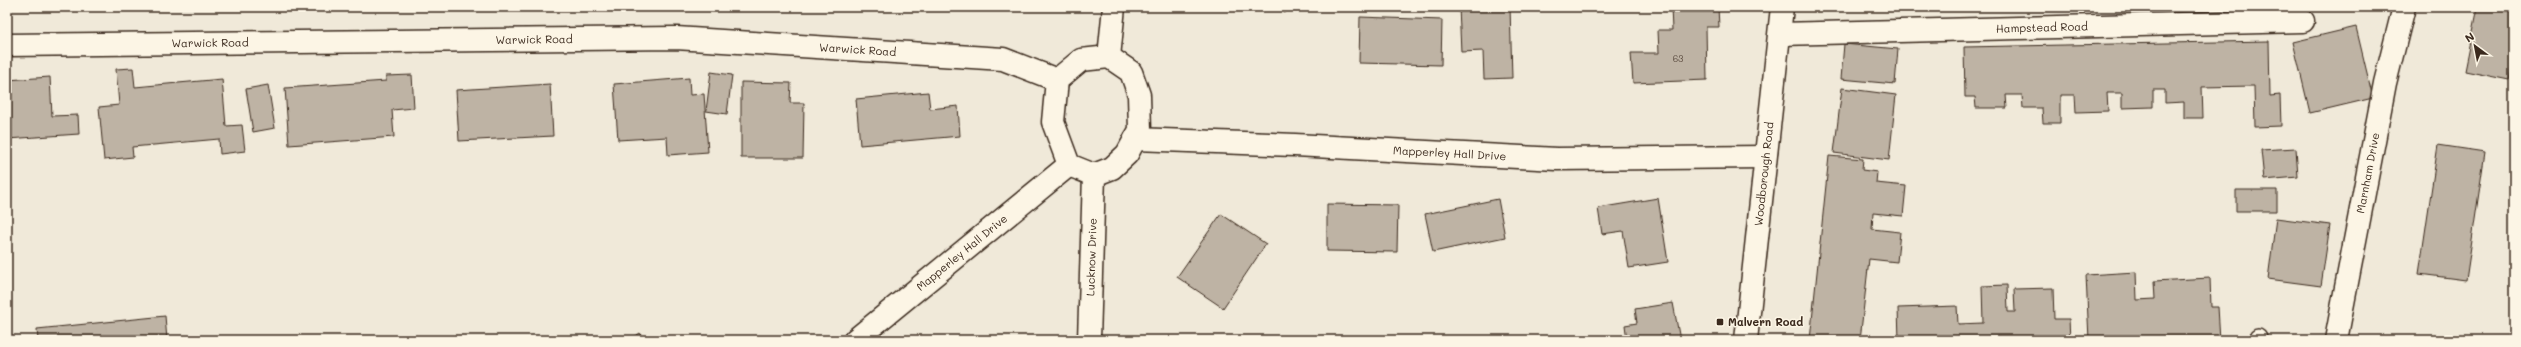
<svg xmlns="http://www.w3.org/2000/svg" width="2521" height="347" font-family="Mali,sans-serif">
<rect width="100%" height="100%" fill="#f0e9d9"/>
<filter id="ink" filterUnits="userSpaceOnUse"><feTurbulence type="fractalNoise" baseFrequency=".025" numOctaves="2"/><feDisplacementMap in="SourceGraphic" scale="8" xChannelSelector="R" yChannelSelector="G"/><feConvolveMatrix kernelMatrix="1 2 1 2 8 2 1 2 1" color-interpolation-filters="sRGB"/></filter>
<g filter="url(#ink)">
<path fill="#beb3a4" stroke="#3b2a1e" d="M 1277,7 L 1289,7 L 1285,13 Z
M 1459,7 L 1510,7 L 1512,78 L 1484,79 L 1483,51 L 1461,52 Z
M 1671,7 L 1718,7 L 1719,27 L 1706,27 L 1707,80 L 1633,83 L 1631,53 L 1659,53 L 1658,30 L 1672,30 Z
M 2478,7 L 2514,7 L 2514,57 L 2509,80 L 2465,71 Z
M 1360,17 L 1442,20 L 1441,65 L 1359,63 Z
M 2356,27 L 2373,98 L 2310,113 L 2293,42 Z
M 2269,41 L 2270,96 L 2280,95 L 2281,126 L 2255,127 L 2254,86 L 2202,87 L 2203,118 L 2184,118 L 2184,102 L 2165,103 L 2165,90 L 2153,90 L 2153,107 L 2122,108 L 2122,93 L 2107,93 L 2108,111 L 2076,112 L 2075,95 L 2060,95 L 2060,123 L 2043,123 L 2042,108 L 2023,108 L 2022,95 L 2006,95 L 2007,108 L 1976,108 L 1975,97 L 1965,97 L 1964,47 Z
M 1844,44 L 1898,49 L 1895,84 L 1841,79 Z
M 133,68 L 135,87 L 222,79 L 226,126 L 242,125 L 245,151 L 220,154 L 219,139 L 132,147 L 133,157 L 104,160 L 99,107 L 119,105 L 116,69 Z
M 711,72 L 732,75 L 727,114 L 706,111 Z
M 412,75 L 414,108 L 392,110 L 394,137 L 289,145 L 285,88 L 386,81 L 386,76 Z
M 50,77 L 52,116 L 78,115 L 79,134 L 7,139 L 7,80 Z
M 689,78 L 690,95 L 704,94 L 708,152 L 668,155 L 667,137 L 618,140 L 614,84 Z
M 741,82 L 791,83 L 790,103 L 804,103 L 803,158 L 741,158 Z
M 550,84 L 553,136 L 459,141 L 456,90 Z
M 268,85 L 275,128 L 253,132 L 246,89 Z
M 1842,88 L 1896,95 L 1889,160 L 1834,153 Z
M 928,92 L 930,109 L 958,106 L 960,136 L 860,145 L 856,99 Z
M 2438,145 L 2485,152 L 2466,280 L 2419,274 Z
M 2296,148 L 2298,177 L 2264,180 L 2261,150 Z
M 1829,156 L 1863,159 L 1862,170 L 1877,172 L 1876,183 L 1906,186 L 1903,216 L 1873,213 L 1872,229 L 1900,232 L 1897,262 L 1869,259 L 1860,340 L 1810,340 Z
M 2236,190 L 2277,190 L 2277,211 L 2236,211 Z
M 1658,198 L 1668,262 L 1629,268 L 1623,231 L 1602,234 L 1598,208 Z
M 1498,199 L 1505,237 L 1433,252 L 1425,214 Z
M 1327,204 L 1398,205 L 1397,252 L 1327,251 Z
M 1221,214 L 1266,244 L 1223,308 L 1177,277 Z
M 2276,218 L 2330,225 L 2321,286 L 2268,279 Z
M 2136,272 L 2137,300 L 2155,299 L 2154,281 L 2210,278 L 2211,307 L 2218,307 L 2220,340 L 2089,340 L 2086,275 Z
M 2007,285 L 2008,312 L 2015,312 L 2014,289 L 2053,288 L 2054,319 L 2069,319 L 2070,340 L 1899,340 L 1898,308 L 1957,306 L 1958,324 L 1983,323 L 1982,286 Z
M 1673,303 L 1680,340 L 1627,340 L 1625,325 L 1637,323 L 1635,309 Z
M 165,316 L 167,340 L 38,340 L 37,329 Z
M 640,333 L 645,340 L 630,340 Z"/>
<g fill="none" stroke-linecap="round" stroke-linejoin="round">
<g stroke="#3b2a1e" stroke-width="20">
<path id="lane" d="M 2258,340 L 2258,338"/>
</g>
<g stroke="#3b2a1e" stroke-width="25">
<g id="street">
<path id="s1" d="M 1780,34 L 2303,21"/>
<path id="s2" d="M 7,45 L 676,38 L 1003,59 L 1057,80"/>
<path d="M 1109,57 L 1131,72 L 1139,95 L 1140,130 L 1127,154 L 1112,168 L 1094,175 L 1069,165 L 1053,122 L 1057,80 L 1081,60 Z"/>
<path d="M 1109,57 L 1114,7"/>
<path id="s3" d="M 1135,139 L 1295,145 L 1557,159 L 1765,157"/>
<path id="s4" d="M 855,340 L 1069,165"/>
<path id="s5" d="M 1089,340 L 1094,175"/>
<path id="s6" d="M 2336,340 L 2385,83 L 2404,7"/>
</g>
</g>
<g stroke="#3b2a1e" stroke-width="25">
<g id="secondary">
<path id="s7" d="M 1746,340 L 1782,7"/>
</g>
</g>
<use href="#lane" stroke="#fcf5e5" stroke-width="17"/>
<use href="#street" stroke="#fcf5e5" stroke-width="22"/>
<use href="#secondary" stroke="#fcf5e5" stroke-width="22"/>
</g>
</g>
<rect fill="#3b2a1e" stroke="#fcf5e5" stroke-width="1.5" x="1716" y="318" width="8" height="8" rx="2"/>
<g text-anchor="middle" stroke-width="3" stroke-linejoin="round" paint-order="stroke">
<g font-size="9" fill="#5c4c40">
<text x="1678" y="62">63</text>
</g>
<g font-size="11" fill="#3b2a1e" stroke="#fcf5e5">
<text dy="4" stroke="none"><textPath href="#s1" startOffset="262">Hampstead Road</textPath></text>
<text dy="4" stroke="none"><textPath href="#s2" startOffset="527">Warwick Road</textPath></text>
<text dy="4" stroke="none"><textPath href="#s2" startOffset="203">Warwick Road</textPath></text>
<text dy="4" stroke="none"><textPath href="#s2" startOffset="851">Warwick Road</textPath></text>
<text dy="4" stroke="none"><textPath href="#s3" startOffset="315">Mapperley Hall Drive</textPath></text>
<text dy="4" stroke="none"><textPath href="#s7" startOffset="167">Woodborough Road</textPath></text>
<text dy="4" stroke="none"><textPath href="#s6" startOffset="170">Marnham Drive</textPath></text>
<text dy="4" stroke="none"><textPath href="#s4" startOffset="138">Mapperley Hall Drive</textPath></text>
<text dy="4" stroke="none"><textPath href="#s5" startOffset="83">Lucknow Drive</textPath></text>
</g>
<g font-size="11" font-weight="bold" fill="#3b2a1e" stroke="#fcf5e5" text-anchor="start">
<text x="1728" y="326">Malvern Road</text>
</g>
</g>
<rect width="2521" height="347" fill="none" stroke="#fcf5e5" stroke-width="24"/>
<rect x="12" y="12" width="2497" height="323" fill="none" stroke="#3b2a1e" stroke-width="1.5" filter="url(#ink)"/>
<g transform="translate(2475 46) rotate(328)" stroke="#fcf5e5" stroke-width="3" paint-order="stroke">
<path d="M0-3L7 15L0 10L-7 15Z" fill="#3b2a1e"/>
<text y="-6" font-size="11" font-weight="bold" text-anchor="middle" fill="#3b2a1e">N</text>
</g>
</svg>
